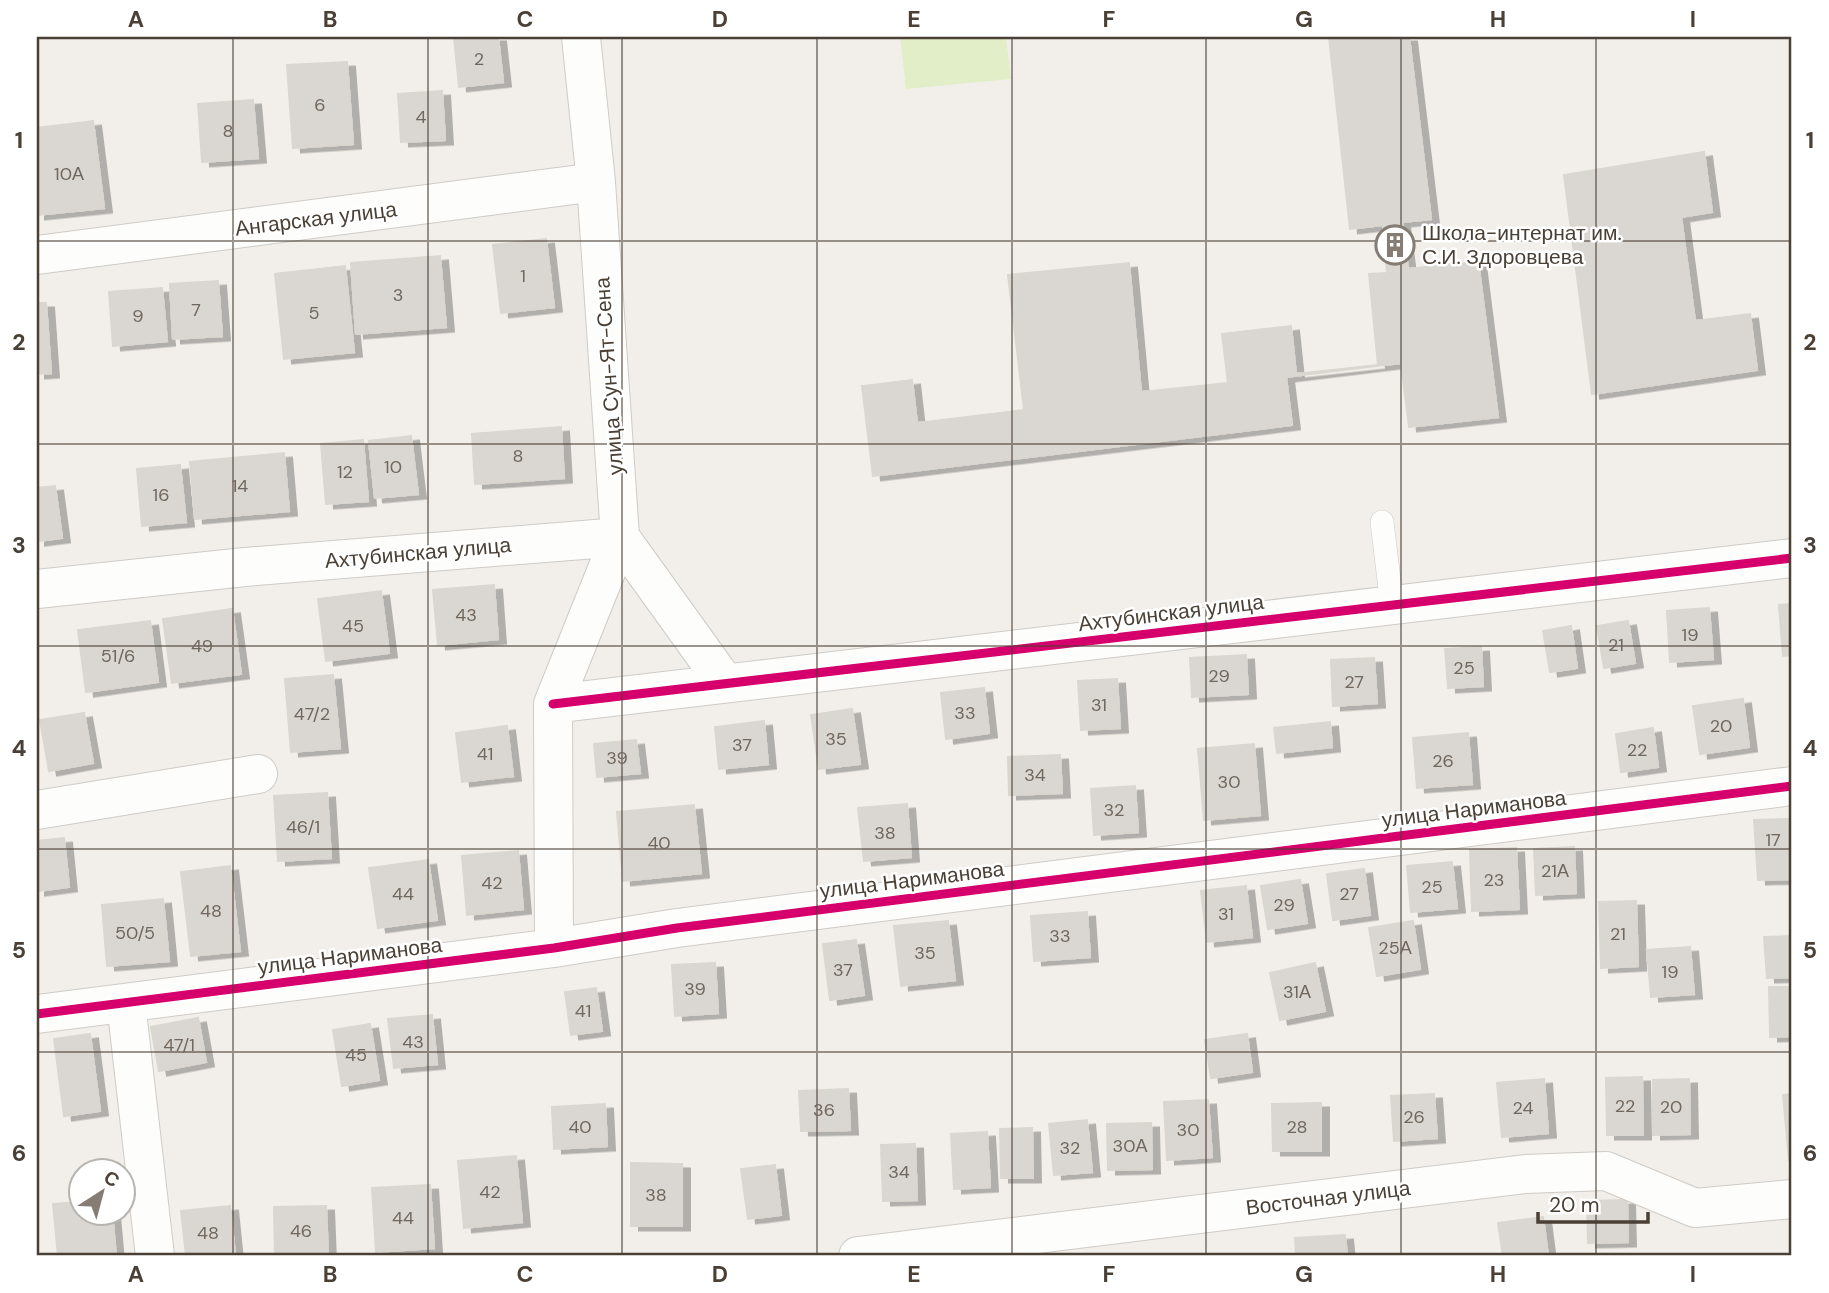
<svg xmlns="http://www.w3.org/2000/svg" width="1829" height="1293" font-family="'DM Sans',sans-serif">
<defs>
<filter id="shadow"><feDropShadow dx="8" dy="4.5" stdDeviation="0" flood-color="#0004"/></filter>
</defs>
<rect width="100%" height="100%" fill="#f2efea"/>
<path fill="#e2eec7" d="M 900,37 L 1006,37 L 1011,79 L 906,89 Z"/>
<path fill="#dad6d1" stroke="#dad6d0" stroke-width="2" filter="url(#shadow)" d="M 454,37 L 498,37 L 503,82 L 459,87 Z
M 1329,37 L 1409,37 L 1431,219 L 1402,222 L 1408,269 L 1478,261 L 1498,417 L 1409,427 L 1401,363 L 1286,377 L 1292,425 L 873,476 L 862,386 L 912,380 L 917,423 L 1024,410 L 1008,275 L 1129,263 L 1141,392 L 1228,383 L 1222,334 L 1291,326 L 1296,374 L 1378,365 L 1369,274 L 1387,273 L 1383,225 L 1350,229 Z
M 347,62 L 353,144 L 293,148 L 287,65 Z
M 442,91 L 445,140 L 401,142 L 398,94 Z
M 253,100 L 258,158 L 202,162 L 198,104 Z
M 93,121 L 104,208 L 37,215 L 37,128 Z
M 1704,152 L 1712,212 L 1681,217 L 1695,321 L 1750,314 L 1757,370 L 1592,394 L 1564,175 Z
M 546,239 L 554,307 L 501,313 L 493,245 Z
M 440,256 L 446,327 L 356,334 L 351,263 Z
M 345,266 L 354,352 L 284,359 L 275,274 Z
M 218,281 L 222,336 L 173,339 L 170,284 Z
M 162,288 L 167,341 L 113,346 L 109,292 Z
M 37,303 L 46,303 L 51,373 L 37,374 Z
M 561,427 L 564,478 L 475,484 L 472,434 Z
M 411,436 L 418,494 L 375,498 L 369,441 Z
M 363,440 L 368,501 L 326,504 L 321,444 Z
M 284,453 L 289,511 L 195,519 L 190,462 Z
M 180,465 L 186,522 L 142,526 L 137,469 Z
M 55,486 L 62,538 L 37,541 L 37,488 Z
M 494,585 L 498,639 L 438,645 L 433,590 Z
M 381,591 L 389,653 L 326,661 L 318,599 Z
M 1792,604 L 1792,655 L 1783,656 L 1779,605 Z
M 1709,608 L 1713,659 L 1670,662 L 1667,611 Z
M 232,609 L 241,674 L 172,683 L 163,619 Z
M 150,621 L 158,682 L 86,692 L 78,630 Z
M 1628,621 L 1635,663 L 1604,668 L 1597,626 Z
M 1571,626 L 1577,668 L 1550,672 L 1543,631 Z
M 1481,647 L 1483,686 L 1448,688 L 1445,649 Z
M 1246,655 L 1248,694 L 1192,697 L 1190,658 Z
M 1374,658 L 1377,703 L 1333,706 L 1331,660 Z
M 333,675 L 340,748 L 291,752 L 285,679 Z
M 1117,679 L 1120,728 L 1081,730 L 1078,681 Z
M 984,688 L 989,733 L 946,739 L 941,693 Z
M 1743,699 L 1749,747 L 1700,754 L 1693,706 Z
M 852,709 L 860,764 L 819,769 L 811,715 Z
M 84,713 L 93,763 L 49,771 L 40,720 Z
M 764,721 L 768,764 L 719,769 L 715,727 Z
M 1330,722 L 1332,747 L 1277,753 L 1274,728 Z
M 507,726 L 513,776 L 462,782 L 456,733 Z
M 1653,728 L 1658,767 L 1621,772 L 1616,734 Z
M 1468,733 L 1472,784 L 1417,788 L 1413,738 Z
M 636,740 L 640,773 L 597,777 L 594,744 Z
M 1254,744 L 1260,815 L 1204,820 L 1198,749 Z
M 1060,755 L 1062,793 L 1009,795 L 1008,757 Z
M 1135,786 L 1138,832 L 1094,835 L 1091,789 Z
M 327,793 L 331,858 L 278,861 L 274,796 Z
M 907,804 L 911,857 L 864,861 L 858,808 Z
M 694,805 L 701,873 L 623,881 L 617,812 Z
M 1790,819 L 1792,879 L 1758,880 L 1754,820 Z
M 64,838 L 69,887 L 37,891 L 37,841 Z
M 1574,847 L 1576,893 L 1536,895 L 1534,849 Z
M 1516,848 L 1519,909 L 1472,911 L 1470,850 Z
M 518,851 L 523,909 L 467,915 L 462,856 Z
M 428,860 L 437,920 L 378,928 L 369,868 Z
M 1452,862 L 1457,908 L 1411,912 L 1407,866 Z
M 230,866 L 240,951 L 191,956 L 181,872 Z
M 1364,869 L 1370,915 L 1333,920 L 1327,874 Z
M 1300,880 L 1307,923 L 1268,929 L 1261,886 Z
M 1246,886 L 1252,937 L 1207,942 L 1201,891 Z
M 163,899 L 169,961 L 107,966 L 102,905 Z
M 1636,901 L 1638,966 L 1601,968 L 1599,902 Z
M 1087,912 L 1090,957 L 1034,961 L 1031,916 Z
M 948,921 L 955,980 L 901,986 L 894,926 Z
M 1413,921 L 1420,969 L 1377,976 L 1369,928 Z
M 1792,936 L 1792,977 L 1767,978 L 1764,937 Z
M 856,940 L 864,995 L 830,1000 L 823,944 Z
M 1690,947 L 1694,994 L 1651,997 L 1647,950 Z
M 715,963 L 718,1013 L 675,1016 L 672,965 Z
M 1315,963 L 1325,1011 L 1280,1020 L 1270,973 Z
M 1769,987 L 1792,987 L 1792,1036 L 1770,1037 Z
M 596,988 L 602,1031 L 571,1035 L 565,992 Z
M 432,1015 L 437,1064 L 394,1068 L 388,1019 Z
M 198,1018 L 206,1062 L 159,1071 L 151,1027 Z
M 370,1024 L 379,1080 L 342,1086 L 333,1030 Z
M 90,1034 L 100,1111 L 64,1116 L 54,1039 Z
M 1247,1034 L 1252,1072 L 1211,1078 L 1205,1040 Z
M 1642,1077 L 1643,1135 L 1607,1135 L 1606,1078 Z
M 1544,1079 L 1548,1133 L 1502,1137 L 1497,1083 Z
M 1689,1079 L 1690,1134 L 1653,1135 L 1653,1080 Z
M 848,1089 L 850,1130 L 801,1131 L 799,1091 Z
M 1434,1094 L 1437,1138 L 1394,1141 L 1391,1096 Z
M 1792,1094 L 1792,1159 L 1789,1160 L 1783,1095 Z
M 1208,1100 L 1212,1157 L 1167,1160 L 1164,1102 Z
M 1321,1103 L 1321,1151 L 1273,1151 L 1272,1104 Z
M 605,1104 L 607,1146 L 554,1149 L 552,1107 Z
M 1087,1120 L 1092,1172 L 1054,1175 L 1049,1124 Z
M 1151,1123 L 1152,1169 L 1108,1170 L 1107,1124 Z
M 1032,1128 L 1033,1178 L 1001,1178 L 1000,1129 Z
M 987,1132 L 990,1187 L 954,1189 L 951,1134 Z
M 915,1144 L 917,1200 L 883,1201 L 881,1145 Z
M 516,1156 L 522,1222 L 464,1228 L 458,1161 Z
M 631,1163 L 682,1164 L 682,1226 L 631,1226 Z
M 775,1165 L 781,1215 L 748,1219 L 741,1169 Z
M 430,1185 L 434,1248 L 376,1252 L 372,1188 Z
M 1627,1200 L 1628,1242 L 1588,1243 L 1587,1201 Z
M 80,1202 L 80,1212 L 112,1212 L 116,1256 L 58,1256 L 53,1204 Z
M 230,1206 L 235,1255 L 186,1256 L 181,1211 Z
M 326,1206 L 328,1256 L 275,1256 L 274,1207 Z
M 1543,1217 L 1548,1256 L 1503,1256 L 1498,1223 Z
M 1345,1235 L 1347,1256 L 1296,1256 L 1295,1238 Z"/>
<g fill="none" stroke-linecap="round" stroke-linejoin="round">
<g stroke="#cfcbc6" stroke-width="24">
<path id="lane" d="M 1382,522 L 1392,605"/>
</g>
<g stroke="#cfcbc6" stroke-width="40">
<path id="street" d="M 37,255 L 596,182
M 37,589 L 245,567 L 620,537 L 725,683
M 553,704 L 1792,558
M 37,810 L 258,774
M 554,948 L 553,704 L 620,537 L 596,182 L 581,37
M 126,1003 L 155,1256
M 37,1014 L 554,948 L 677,928 L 1792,786
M 858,1256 L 1525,1174 L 1606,1171 L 1695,1208 L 1792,1199"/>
</g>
<use href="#lane" stroke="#fdfdfc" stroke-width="23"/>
<use href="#street" stroke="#fdfdfc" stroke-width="38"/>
<g stroke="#fff" stroke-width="13">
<path id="cycleway" d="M 553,704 L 1792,558
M 37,1014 L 554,948 L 677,928 L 1792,786"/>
</g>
<use href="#cycleway" stroke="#d6006c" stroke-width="9"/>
</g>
<path fill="none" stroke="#4a4035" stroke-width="2" stroke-opacity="0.55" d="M 233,37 L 233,1256M 428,37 L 428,1256M 622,37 L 622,1256M 817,37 L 817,1256M 1012,37 L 1012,1256M 1206,37 L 1206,1256M 1401,37 L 1401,1256M 1596,37 L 1596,1256M 37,241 L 1792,241M 37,444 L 1792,444M 37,646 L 1792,646M 37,849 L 1792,849M 37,1052 L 1792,1052"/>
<defs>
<g id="building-ring" transform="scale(2.0125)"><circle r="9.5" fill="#fff" stroke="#857d74" stroke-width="1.5"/><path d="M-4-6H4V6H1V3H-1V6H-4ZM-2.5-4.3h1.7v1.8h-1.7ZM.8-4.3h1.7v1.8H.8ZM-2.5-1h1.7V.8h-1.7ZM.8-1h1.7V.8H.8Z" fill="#857d74"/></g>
</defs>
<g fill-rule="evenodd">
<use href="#building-ring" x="1395" y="245"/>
</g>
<g text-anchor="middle" stroke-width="5" stroke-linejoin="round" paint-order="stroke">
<g font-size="18" fill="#70675e">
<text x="479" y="65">2</text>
<text x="320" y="111">6</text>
<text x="421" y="123">4</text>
<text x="228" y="137">8</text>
<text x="69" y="180">10А</text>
<text x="523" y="282">1</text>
<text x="398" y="301">3</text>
<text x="196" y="316">7</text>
<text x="314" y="319">5</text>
<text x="138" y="322">9</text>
<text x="518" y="462">8</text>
<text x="393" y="473">10</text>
<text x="345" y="478">12</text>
<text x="240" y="492">14</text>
<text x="161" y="501">16</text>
<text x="466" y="621">43</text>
<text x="353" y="632">45</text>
<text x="1690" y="641">19</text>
<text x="1616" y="651">21</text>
<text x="202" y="652">49</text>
<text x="118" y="662">51/6</text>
<text x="1464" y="674">25</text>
<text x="1219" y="682">29</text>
<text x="1354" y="688">27</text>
<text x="1099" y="711">31</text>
<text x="965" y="719">33</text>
<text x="312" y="720">47/2</text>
<text x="1721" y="732">20</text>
<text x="836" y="745">35</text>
<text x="742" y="751">37</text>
<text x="1637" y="756">22</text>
<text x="485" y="760">41</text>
<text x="617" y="764">39</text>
<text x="1443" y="767">26</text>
<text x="1035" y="781">34</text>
<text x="1229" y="788">30</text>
<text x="1114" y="816">32</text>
<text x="303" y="833">46/1</text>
<text x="885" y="839">38</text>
<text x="1773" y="846">17</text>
<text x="659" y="849">40</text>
<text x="1555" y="877">21А</text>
<text x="1494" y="886">23</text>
<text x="492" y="889">42</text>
<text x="1432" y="893">25</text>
<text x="403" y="900">44</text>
<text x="1349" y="900">27</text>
<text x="1284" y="911">29</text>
<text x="211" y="917">48</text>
<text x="1226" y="920">31</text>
<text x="135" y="939">50/5</text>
<text x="1618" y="940">21</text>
<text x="1060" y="942">33</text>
<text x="1395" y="954">25А</text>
<text x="925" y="959">35</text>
<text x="843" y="976">37</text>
<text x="1670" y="978">19</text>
<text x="695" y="995">39</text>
<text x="1297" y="998">31А</text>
<text x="583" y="1017">41</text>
<text x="413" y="1048">43</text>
<text x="179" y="1051">47/1</text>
<text x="356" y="1061">45</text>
<text x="1625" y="1112">22</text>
<text x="1671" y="1113">20</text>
<text x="1523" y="1114">24</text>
<text x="824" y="1116">36</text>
<text x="1414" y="1123">26</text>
<text x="580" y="1133">40</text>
<text x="1297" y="1133">28</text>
<text x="1188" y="1136">30</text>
<text x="1130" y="1152">30А</text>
<text x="1070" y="1154">32</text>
<text x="899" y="1178">34</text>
<text x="490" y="1198">42</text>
<text x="656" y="1201">38</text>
<text x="403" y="1224">44</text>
<text x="301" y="1237">46</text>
<text x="208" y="1239">48</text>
</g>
<g font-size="21" fill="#4a4035" stroke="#fff">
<text transform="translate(316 219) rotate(-7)" y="7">Ангарская улица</text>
<text transform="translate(609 376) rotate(-94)" y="7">улица Сун-Ят-Сена</text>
<text transform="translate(418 553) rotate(-5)" y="7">Ахтубинская улица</text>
<text transform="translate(1171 613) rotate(-7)" y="7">Ахтубинская улица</text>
<text transform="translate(1474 809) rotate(-7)" y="7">улица Нариманова</text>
<text transform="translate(912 880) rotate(-7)" y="7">улица Нариманова</text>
<text transform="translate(350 956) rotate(-7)" y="7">улица Нариманова</text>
<text transform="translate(1328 1198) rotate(-7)" y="7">Восточная улица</text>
</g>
<g font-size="21" fill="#4a4035" stroke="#fff" text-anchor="start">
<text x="1422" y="240">Школа-интернат им.<tspan x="1422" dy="24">С.И. Здоровцева</tspan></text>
</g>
</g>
<rect width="1829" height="1293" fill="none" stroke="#ffffff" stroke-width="77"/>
<g transform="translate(102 1192) rotate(36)"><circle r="33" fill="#ffffff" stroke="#b7b3ae" stroke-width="2"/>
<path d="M0-5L12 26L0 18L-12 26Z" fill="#857d74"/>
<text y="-10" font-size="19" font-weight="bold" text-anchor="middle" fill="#4a4035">С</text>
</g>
<path d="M1538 1212v10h110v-10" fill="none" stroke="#4a4035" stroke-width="3.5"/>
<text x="1549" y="1212" font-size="21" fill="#4a4035" stroke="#ffffff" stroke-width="5" paint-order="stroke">20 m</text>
<rect x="38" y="38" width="1752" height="1216" fill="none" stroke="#4a4035" stroke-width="2.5"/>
<g font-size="23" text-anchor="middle" font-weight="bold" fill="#4a4035">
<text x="136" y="27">A</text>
<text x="330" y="27">B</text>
<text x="525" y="27">C</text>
<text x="720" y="27">D</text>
<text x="914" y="27">E</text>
<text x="1109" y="27">F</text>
<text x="1304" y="27">G</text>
<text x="1498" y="27">H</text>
<text x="1693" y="27">I</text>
<text x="19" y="148">1</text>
<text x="1810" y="148">1</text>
<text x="19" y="350">2</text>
<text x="1810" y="350">2</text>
<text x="19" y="553">3</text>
<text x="1810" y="553">3</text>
<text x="19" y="756">4</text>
<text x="1810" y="756">4</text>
<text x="19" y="958">5</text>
<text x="1810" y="958">5</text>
<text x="19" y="1161">6</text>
<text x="1810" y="1161">6</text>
<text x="136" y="1282">A</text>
<text x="330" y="1282">B</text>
<text x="525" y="1282">C</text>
<text x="720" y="1282">D</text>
<text x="914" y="1282">E</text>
<text x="1109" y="1282">F</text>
<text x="1304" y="1282">G</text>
<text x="1498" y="1282">H</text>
<text x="1693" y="1282">I</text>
</g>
</svg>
